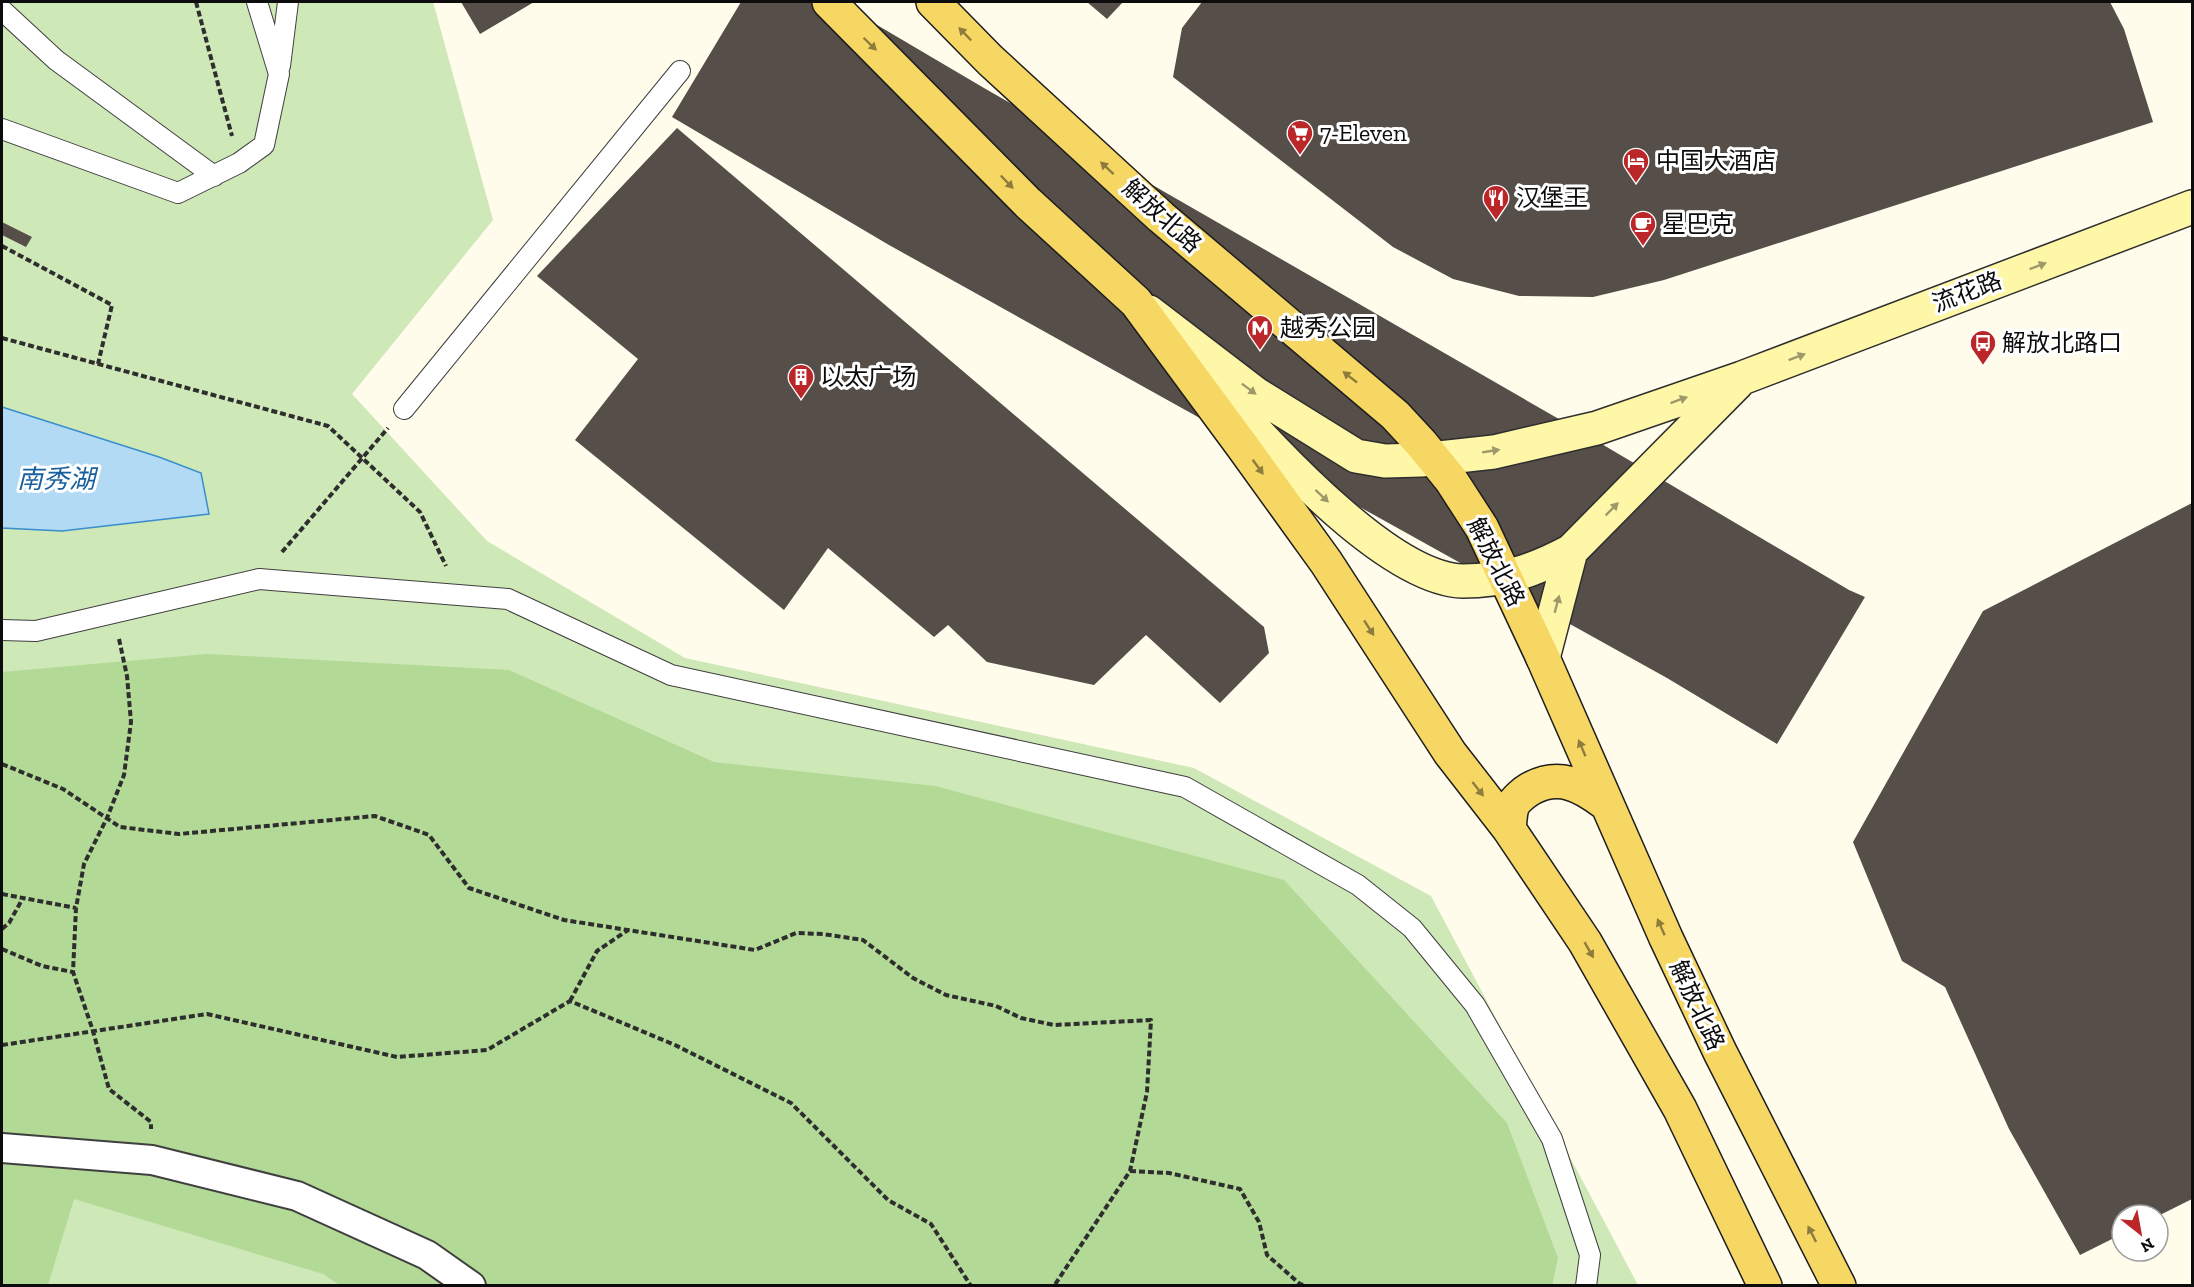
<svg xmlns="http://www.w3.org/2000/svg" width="2194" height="1287" font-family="'Zilla Slab','Noto Sans SC',serif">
<rect width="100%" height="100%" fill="#fffcec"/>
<path fill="#cfe8b7" d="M 2,2 L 433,2 L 493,220 L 352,394 L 487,541 L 685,658 L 1194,768 L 1431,896 L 1638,1285 L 2,1286 Z"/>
<path fill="#b2d996" d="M 207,654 L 509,670 L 714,762 L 935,786 L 1284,880 L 1507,1123 L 1558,1258 L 1552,1286 L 341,1286 L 323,1274 L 74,1199 L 48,1285 L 2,1286 L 2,672 Z"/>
<path fill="#b2daf5" stroke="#398ecc" stroke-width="1.5" d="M 2,407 L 159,457 L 201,473 L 209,514 L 62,531 L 2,528 Z"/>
<path fill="#554e49" d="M 461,2 L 534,2 L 480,34 Z
M 741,2 L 838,2 L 984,88 L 1578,430 L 1849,590 L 1865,597 L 1777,744 L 1667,678 L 889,245 L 672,117 Z
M 1087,2 L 1123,2 L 1107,19 Z
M 1202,2 L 2110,2 L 2124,29 L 2153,122 L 1664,280 L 1593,297 L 1519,296 L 1453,279 L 1393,247 L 1173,77 L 1182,28 Z
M 677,128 L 1264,627 L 1269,653 L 1220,703 L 1146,635 L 1094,685 L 987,662 L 948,625 L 934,637 L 828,548 L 784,610 L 575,440 L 638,359 L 537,276 Z
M 2,222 L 32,237 L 26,247 L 2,235 Z
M 2192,503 L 2192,1199 L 2158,1216 L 2122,1215 L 2122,1234 L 2080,1255 L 2009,1129 L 1945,987 L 1902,961 L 1853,842 L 1983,611 Z"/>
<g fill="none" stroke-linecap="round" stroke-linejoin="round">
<g stroke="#3f3f3f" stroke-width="22">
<path id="service" d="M 2,10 L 56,60 L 214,176
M 280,66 L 288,2
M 2,129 L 178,193 L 239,163 L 264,145 L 279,74 L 257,2
M 404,409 L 680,71
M 2,630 L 36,631 L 259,579 L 508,599 L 671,675 L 1185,787 L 1358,885 L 1412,928 L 1475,1005 L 1552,1139 L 1590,1255 L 1586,1286"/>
</g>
<g stroke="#3f3f3f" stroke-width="32">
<path id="pedestrian" d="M 2,1148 L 152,1160 L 297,1196 L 427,1255 L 471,1286"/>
</g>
<g stroke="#2e2e2e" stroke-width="36">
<path id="secondary" d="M 1149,312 L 1256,394 L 1356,456 L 1385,461 L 1421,460 L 1494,452 L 1597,428 L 1742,378 L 2192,207
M 1204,375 C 1257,432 1383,579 1463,581 C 1505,581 1535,570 1571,551 L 1737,383
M 1543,658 L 1571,551"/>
</g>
<g stroke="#1d1d1d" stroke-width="36">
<path id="primary" d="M 829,2 L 1028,203 L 1136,302 L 1243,447 L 1326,562 L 1450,753 L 1509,829 L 1585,942 L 1680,1109 L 1765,1286
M 933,2 L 990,60 L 1161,217 L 1395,415 L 1421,443 L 1451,480 L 1482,528 L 1543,658 L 1666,938 L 1720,1052 L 1839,1286
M 1509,829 C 1510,822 1510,811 1513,805 C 1516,799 1525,792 1530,789 C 1559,773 1581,785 1605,803"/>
</g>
<path stroke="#2e2e2e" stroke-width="4" stroke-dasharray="6 3" stroke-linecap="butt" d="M 196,2 L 232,136
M 2,246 L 112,305 L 98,364
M 2,338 L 328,426 L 420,512 L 446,566
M 282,552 L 388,428
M 119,639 L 127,676 L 131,722 L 124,775 L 107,818 L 84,864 L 76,908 L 73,972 L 93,1031 L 109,1089 L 151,1122 L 151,1129
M 2,764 L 63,789 L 120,827 L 179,834 L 375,816 L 429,835 L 469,888 L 564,920 L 755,950 L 796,933 L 823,934 L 863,940 L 913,978 L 946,995 L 996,1006 L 1021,1018 L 1054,1025 L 1151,1020 L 1147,1092 L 1130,1171 L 1054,1286
M 2,894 L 76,908
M 2,929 L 9,923 L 23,898
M 2,949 L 42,966 L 73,972
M 570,1001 L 597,951 L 628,930
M 2,1045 L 207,1014 L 397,1057 L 487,1050 L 570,1001 L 675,1045 L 791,1103 L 888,1200 L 931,1224 L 971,1286
M 1130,1171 L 1169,1173 L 1240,1189 L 1259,1222 L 1267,1255 L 1300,1284 L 1306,1286"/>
<use href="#service" stroke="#fff" stroke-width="20"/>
<use href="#pedestrian" stroke="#fff" stroke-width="28"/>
<use href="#secondary" stroke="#fef7a8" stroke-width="33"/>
<use href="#primary" stroke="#f7d764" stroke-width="33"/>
</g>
<defs><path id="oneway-solid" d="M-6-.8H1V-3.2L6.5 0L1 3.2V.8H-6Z" transform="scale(1.5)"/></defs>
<g fill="#8d7c3c">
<use href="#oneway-solid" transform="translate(965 34) rotate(-134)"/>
<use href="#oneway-solid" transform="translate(870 44) rotate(44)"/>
<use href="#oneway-solid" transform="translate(1107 168) rotate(-137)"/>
<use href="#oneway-solid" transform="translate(1007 182) rotate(46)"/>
<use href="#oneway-solid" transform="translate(1350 377) rotate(-142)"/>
<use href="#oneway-solid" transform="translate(1258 467) rotate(54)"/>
<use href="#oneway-solid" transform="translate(1369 628) rotate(57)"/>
<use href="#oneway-solid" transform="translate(1582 748) rotate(-113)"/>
<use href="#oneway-solid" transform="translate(1478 789) rotate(52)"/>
<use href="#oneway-solid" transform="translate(1661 927) rotate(-114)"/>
<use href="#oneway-solid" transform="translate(1589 950) rotate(60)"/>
<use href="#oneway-solid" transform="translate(1812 1234) rotate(-117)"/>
</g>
<g fill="#9d996a">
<use href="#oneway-solid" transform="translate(2038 266) rotate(-21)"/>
<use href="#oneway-solid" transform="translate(1797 357) rotate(-21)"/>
<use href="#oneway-solid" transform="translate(1249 389) rotate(37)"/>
<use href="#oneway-solid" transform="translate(1679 400) rotate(-20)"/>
<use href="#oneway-solid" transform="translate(1491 451) rotate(-9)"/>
<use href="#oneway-solid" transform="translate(1322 496) rotate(43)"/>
<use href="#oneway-solid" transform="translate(1612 509) rotate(-45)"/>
<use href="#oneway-solid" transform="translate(1557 604) rotate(-75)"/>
</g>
<defs>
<g id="supermarket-pin" transform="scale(1.35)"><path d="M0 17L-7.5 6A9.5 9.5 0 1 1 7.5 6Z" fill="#bb2629" stroke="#fff"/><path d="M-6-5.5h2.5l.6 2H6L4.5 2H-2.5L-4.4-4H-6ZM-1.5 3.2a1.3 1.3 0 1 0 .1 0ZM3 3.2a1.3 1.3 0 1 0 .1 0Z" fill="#fff"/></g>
<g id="hotel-pin" transform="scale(1.35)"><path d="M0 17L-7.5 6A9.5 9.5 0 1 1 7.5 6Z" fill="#bb2629" stroke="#fff"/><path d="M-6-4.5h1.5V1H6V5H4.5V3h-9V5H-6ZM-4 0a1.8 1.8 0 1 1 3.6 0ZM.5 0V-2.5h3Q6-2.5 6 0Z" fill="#fff"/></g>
<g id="restaurant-pin" transform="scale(1.35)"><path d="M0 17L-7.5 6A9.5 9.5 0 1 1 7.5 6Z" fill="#bb2629" stroke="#fff"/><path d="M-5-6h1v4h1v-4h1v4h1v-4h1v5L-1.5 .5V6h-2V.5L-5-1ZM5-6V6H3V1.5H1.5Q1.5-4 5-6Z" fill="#fff"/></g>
<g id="cafe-pin" transform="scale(1.35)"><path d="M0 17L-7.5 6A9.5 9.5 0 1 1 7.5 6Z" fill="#bb2629" stroke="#fff"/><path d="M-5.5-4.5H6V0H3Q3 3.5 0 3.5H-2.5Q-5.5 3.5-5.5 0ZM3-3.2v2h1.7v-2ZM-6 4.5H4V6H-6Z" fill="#fff"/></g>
<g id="metro-pin" transform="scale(1.35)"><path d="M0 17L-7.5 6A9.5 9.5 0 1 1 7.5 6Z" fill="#bb2629" stroke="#fff"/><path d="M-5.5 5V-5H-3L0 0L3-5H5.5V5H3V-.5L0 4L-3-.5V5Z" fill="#fff"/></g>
<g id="bus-pin" transform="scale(1.35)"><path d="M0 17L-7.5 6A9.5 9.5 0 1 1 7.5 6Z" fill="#bb2629" stroke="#fff"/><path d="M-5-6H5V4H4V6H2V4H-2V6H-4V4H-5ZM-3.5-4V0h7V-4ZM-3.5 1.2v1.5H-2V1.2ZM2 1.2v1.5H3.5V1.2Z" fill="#fff"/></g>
<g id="building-pin" transform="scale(1.35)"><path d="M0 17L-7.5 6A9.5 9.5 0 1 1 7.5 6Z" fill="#bb2629" stroke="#fff"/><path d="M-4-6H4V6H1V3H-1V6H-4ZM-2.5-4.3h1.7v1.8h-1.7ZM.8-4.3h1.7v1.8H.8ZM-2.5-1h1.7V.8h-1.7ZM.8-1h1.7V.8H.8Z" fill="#fff"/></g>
</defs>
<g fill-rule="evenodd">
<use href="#supermarket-pin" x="1300" y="133"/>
<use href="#hotel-pin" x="1636" y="161"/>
<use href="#restaurant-pin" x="1496" y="198"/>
<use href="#cafe-pin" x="1643" y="224"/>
<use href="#metro-pin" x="1260" y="328"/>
<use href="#bus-pin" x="1983" y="343"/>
<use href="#building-pin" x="801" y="377"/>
</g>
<g text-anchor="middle" stroke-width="6" stroke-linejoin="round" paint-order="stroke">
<g font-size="24" fill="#0c0c0c" stroke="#fff" text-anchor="start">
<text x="1320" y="141">7-Eleven</text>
<text x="1656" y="169">中国大酒店</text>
<text x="1516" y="206">汉堡王</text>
<text x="1662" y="232">星巴克</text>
<text x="1280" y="336">越秀公园</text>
<text x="2002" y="351">解放北路口</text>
<text x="820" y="385">以太广场</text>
</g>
<g font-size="24" fill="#0c0c0c" stroke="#fff">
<text transform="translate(1162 216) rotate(42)" y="8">解放北路</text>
<text transform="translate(1967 292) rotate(-21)" y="8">流花路</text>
<text transform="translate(1496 562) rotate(63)" y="8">解放北路</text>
<text transform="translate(1697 1005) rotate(65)" y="8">解放北路</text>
</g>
<g font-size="26" font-style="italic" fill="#175f9d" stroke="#fff">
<text x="56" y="488">南秀湖</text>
</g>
</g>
<rect width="2194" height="1287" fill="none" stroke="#0c0c0c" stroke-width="6"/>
<g transform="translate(2140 1233) rotate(149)"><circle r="28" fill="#ffffff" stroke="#9e9e9e" stroke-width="1.5"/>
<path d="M0-4.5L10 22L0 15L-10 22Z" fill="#bb2629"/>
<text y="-9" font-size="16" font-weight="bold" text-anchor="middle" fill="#0c0c0c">N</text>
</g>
</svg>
